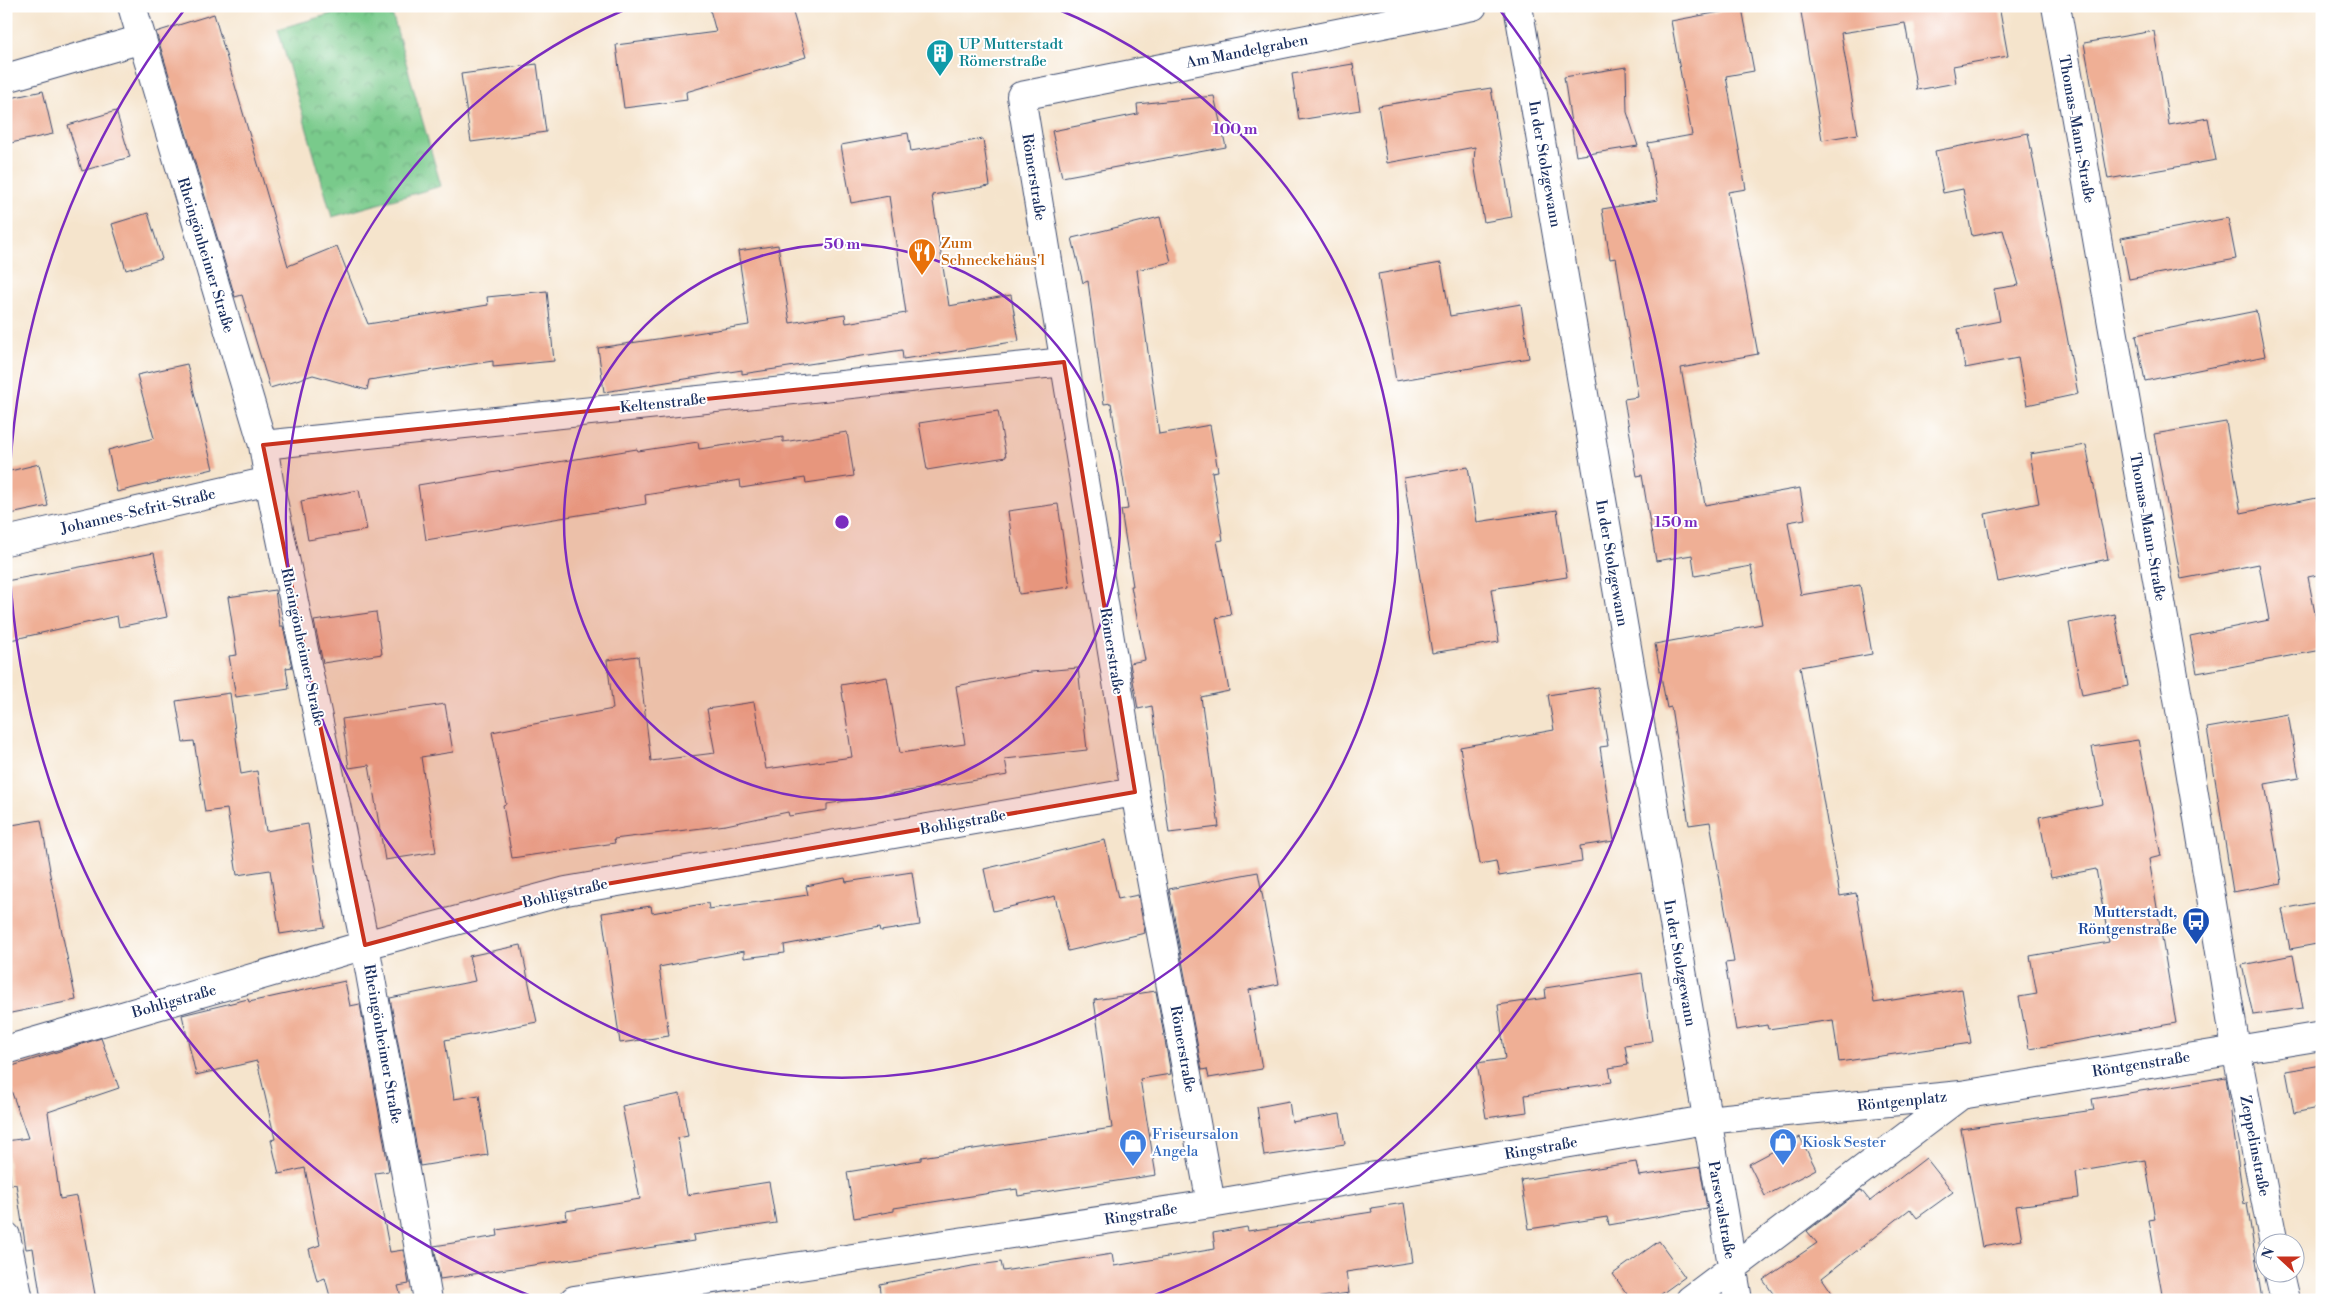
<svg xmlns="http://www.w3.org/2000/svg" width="2328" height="1306" font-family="'Libre Bodoni',serif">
<defs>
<pattern id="park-crowns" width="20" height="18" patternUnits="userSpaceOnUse" patternTransform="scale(1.25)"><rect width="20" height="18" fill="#79ca8b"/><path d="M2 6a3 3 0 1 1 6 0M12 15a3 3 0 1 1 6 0" fill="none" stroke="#62a475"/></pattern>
</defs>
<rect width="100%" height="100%" fill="#fff"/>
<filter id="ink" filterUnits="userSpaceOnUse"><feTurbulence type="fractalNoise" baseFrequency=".02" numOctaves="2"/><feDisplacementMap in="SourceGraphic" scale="10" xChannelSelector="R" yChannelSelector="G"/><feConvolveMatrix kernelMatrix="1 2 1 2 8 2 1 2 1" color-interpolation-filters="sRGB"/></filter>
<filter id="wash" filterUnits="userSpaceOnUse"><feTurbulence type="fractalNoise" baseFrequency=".0096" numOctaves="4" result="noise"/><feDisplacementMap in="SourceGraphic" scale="20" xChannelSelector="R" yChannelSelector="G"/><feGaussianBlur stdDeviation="1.12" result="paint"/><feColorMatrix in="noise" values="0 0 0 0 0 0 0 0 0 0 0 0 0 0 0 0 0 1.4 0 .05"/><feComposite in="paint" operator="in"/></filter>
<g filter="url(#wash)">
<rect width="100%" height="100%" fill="#f5e4cc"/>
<path fill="url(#park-crowns)" stroke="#4a7c74" d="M 359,6 L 390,6 L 441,186 L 332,217 L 278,29 Z"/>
<g id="blocks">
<path fill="#efaf95" d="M 709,6 L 791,6 L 806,57 L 686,92 L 687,100 L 624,108 L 616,45 L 716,32 Z
M 1800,6 L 1999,6 L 2008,56 L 1953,66 L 1956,83 L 1917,90 L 1905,23 L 1841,33 L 1858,134 L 1822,140 Z
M 1742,8 L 1754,71 L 1726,76 L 1746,189 L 1728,192 L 1758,354 L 1681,368 L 1705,505 L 1800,488 L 1805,519 L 1788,522 L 1801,595 L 1860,585 L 1872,654 L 1800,667 L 1840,896 L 1856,893 L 1874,1003 L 1962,989 L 1971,1043 L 1839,1062 L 1833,1020 L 1768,1029 L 1767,1025 L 1736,1030 L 1725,963 L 1734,962 L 1710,822 L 1689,825 L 1671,707 L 1667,708 L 1655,644 L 1762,624 L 1751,566 L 1695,576 L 1692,555 L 1656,561 L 1642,475 L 1637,476 L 1624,399 L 1638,397 L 1616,258 L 1610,259 L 1602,209 L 1658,200 L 1648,143 L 1692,135 L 1671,21 Z
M 214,14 L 288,266 L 337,246 L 368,324 L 488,305 L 487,297 L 547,291 L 554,361 L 493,367 L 493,361 L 369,380 L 367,390 L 313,375 L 270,388 L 242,295 L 235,297 L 156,32 Z
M 2154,31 L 2169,125 L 2208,118 L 2216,160 L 2108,179 L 2084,43 Z
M 537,64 L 546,132 L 471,142 L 461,74 Z
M 1353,64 L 1360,110 L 1299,120 L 1292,74 Z
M 1626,67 L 1627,112 L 1638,146 L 1576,156 L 1564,77 Z
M 1491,88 L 1512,217 L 1484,222 L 1474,163 L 1475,147 L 1387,163 L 1378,106 Z
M 43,91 L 53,134 L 6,144 L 6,99 Z
M 1214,96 L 1226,147 L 1062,177 L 1052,131 L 1138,114 L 1137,104 Z
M 116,111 L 130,157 L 82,171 L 68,125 Z
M 908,133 L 911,151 L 983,139 L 990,186 L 932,195 L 949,306 L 1011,295 L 1019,341 L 903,359 L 902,350 L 742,374 L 742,370 L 604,392 L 598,348 L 749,325 L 738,251 L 778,245 L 790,323 L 845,314 L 846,323 L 906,313 L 889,196 L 851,203 L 841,145 Z
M 2028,133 L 2078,394 L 2027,405 L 2018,358 L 1965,368 L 1958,329 L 2000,321 L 1994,289 L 2019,285 L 2003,230 L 1972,236 L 1963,189 L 1943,193 L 1935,151 Z
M 148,213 L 162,259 L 126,270 L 112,224 Z
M 1160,217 L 1171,262 L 1137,270 L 1159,434 L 1210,425 L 1218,471 L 1212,472 L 1223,540 L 1217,541 L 1231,615 L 1216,618 L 1229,691 L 1201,697 L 1219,827 L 1169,833 L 1152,706 L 1138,709 L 1130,663 L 1145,660 L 1131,586 L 1133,586 L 1121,510 L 1128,509 L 1111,403 L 1104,404 L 1088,281 L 1083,283 L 1072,238 Z
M 2228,218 L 2236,259 L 2129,279 L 2121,238 Z
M 1441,263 L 1450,316 L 1521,304 L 1529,358 L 1396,381 L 1378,274 Z
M 2256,311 L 2265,356 L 2145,381 L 2136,335 Z
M 187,364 L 213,469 L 117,492 L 108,450 L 154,438 L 137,375 Z
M 998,411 L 1006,457 L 927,470 L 919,423 Z
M 2226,422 L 2241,513 L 2322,497 L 2322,574 L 2308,577 L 2322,650 L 2197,673 L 2190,636 L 2269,620 L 2259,564 L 2181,579 L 2154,434 Z
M 847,432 L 854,476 L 806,483 L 805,478 L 741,488 L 740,480 L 645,495 L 646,504 L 426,540 L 418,485 L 637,449 L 638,451 L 698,442 L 699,449 L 783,437 L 783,442 Z
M 2086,445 L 2108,559 L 1998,582 L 1985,514 L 2039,503 L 2030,454 Z
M 39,464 L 48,506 L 6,515 L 6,472 Z
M 1468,467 L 1477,522 L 1557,510 L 1567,577 L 1491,589 L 1499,642 L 1432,653 L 1404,478 Z
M 359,490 L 367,530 L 308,540 L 301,501 Z
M 1058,504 L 1070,587 L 1019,594 L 1008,511 Z
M 154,553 L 167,617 L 119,627 L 117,616 L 6,641 L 6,581 Z
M 275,590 L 280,626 L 283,626 L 292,667 L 286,668 L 289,689 L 236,697 L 229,656 L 237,655 L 228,597 Z
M 376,612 L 382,654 L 323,663 L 314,621 Z
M 2115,614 L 2128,686 L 2082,695 L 2069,623 Z
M 638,656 L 651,761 L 715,753 L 707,709 L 754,702 L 766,769 L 852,757 L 841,685 L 887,677 L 900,753 L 965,744 L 956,686 L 1031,672 L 1078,668 L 1087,750 L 1005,759 L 1008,775 L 827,804 L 827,810 L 789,816 L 788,812 L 726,825 L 614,839 L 615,843 L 512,858 L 503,805 L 506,804 L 492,732 L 613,709 L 607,660 Z
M 1598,687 L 1608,746 L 1600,747 L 1614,841 L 1580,846 L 1582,862 L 1499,876 L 1496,861 L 1480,864 L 1460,747 L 1554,730 L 1548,695 Z
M 230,693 L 241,774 L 257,771 L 266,831 L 308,824 L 325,927 L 280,934 L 270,870 L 237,875 L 227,809 L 205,812 L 194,741 L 183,742 L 176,701 Z
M 445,704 L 453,752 L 421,757 L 436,852 L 385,860 L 369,765 L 349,768 L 342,719 Z
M 2288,714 L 2299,778 L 2265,784 L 2282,883 L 2233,892 L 2207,728 Z
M 2138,740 L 2161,856 L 2149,859 L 2176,1023 L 2029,1049 L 2019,997 L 2037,994 L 2030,956 L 2109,942 L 2096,869 L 2051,878 L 2039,817 L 2103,804 L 2092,747 Z
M 41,820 L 50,870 L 49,870 L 76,1000 L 6,1014 L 6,826 Z
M 1105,840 L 1118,899 L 1138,895 L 1145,933 L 1068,951 L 1055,896 L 993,911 L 984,869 Z
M 912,872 L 920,925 L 881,931 L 880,927 L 784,945 L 785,953 L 744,958 L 744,951 L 659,967 L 669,1036 L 620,1043 L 602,913 L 651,906 L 652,913 L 708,903 L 709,909 L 808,895 L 806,886 L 845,878 L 846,882 Z
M 1258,872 L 1279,984 L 1249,990 L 1262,1069 L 1209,1078 L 1207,1069 L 1202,1070 L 1169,889 Z
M 2319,902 L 2322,919 L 2322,943 L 2290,949 L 2282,909 Z
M 521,945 L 537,1022 L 445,1040 L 454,1099 L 479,1095 L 488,1155 L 420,1166 L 390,998 L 475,981 L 469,956 Z
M 2293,955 L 2303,1008 L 2253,1015 L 2242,965 Z
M 1642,973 L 1652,1041 L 1625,1045 L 1628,1065 L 1609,1068 L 1612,1082 L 1525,1095 L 1527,1112 L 1486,1118 L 1477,1063 L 1505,1059 L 1498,1005 L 1546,998 L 1545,988 Z
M 345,981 L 350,1006 L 360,1004 L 389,1171 L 375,1173 L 390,1252 L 403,1250 L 409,1284 L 398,1286 L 402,1300 L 331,1300 L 325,1278 L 317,1281 L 309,1249 L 320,1245 L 305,1168 L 279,1174 L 271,1140 L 275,1139 L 257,1061 L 196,1075 L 182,1015 L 248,999 L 249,1002 Z
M 1156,991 L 1171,1074 L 1140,1079 L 1156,1175 L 1018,1196 L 1017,1189 L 894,1208 L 894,1211 L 854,1218 L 847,1172 L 921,1160 L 921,1157 L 1112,1128 L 1094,1000 Z
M 101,1038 L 119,1088 L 48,1112 L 60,1199 L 77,1196 L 96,1300 L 41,1300 L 33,1248 L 26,1249 L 16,1184 L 11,1185 L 6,1141 L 28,1138 L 6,1076 L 6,1068 Z
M 2322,1065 L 2322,1107 L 2294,1113 L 2286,1071 Z
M 2226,1077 L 2244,1204 L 2247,1203 L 2262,1300 L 2163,1300 L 2149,1220 L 2155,1219 L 2145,1160 L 2076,1172 L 2079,1198 L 2016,1206 L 2022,1240 L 1982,1247 L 1961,1129 L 2094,1110 L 2092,1099 Z
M 680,1094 L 688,1136 L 678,1138 L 687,1195 L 769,1182 L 776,1223 L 693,1235 L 694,1241 L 440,1279 L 434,1246 L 498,1236 L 497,1230 L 567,1219 L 566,1211 L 640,1199 L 622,1106 Z
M 1289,1101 L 1292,1122 L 1340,1114 L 1345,1144 L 1264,1156 L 1257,1107 Z
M 1800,1137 L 1816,1169 L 1765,1196 L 1749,1164 Z
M 1926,1158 L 1953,1192 L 1917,1218 L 1910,1209 L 1822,1278 L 1837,1300 L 1778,1300 L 1763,1280 L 1817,1243 L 1807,1231 L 1861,1190 L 1870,1201 Z
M 1636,1162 L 1639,1176 L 1700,1167 L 1707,1208 L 1609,1225 L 1607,1217 L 1529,1229 L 1521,1180 Z
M 1404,1203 L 1413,1262 L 1346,1272 L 1349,1293 L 1301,1300 L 882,1300 L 880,1284 L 972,1266 L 1001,1262 L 1003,1271 L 1112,1254 L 1114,1266 L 1215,1249 L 1213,1233 L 1247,1227 L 1248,1231 L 1372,1212 L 1371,1208 Z
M 1659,1241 L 1685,1277 L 1653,1300 L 1631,1300 L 1613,1274 Z"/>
</g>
</g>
<g filter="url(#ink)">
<use href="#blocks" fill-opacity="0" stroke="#3c4a6e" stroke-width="1"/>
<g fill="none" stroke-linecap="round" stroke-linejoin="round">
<g stroke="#3c4a6e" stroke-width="30">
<path id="minor" d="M 132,6 L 263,445 L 269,481 L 365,945 L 428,1300
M 1518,6 L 1738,1300
M 2056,6 L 2182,721 L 2236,1049 L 2274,1244
M 6,78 L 142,39
M 263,445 L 1064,362
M 6,541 L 269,481
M 6,1050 L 365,945 L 566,891 L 1135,792
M 1211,1204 L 1135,792 L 1021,96 L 1473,6
M 6,1236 L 19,1300
M 2279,1274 L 2285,1300
M 574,1300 L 1211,1204 L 1706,1120 L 1961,1095 L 2322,1036
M 1690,1300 L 1961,1095"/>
</g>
<use href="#minor" stroke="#fff" stroke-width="28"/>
</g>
</g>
<path fill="#c8321e" fill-opacity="0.2" stroke="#c8321e" stroke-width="4" stroke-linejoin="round" d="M 1064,362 L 1135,792 L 566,891 L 365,945 L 263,445 Z"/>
<g fill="none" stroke="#7b2cbf" stroke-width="2.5">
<circle cx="842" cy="522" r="278"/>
<path d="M1050 6A556 556 0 1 1 634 6"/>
<path d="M536 1298A834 834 0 0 1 185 9M1499 9A834 834 0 0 1 1148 1298"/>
</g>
<defs>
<g id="building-pin" transform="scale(1.4375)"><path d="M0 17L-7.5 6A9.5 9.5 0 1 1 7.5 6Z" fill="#0f9aa8" stroke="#fff"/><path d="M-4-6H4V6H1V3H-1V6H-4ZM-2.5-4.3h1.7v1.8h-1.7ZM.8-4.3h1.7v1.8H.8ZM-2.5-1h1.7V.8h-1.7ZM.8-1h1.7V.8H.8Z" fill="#fff"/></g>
<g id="restaurant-pin" transform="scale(1.4375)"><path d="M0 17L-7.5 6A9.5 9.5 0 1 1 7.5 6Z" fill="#e8710a" stroke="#fff"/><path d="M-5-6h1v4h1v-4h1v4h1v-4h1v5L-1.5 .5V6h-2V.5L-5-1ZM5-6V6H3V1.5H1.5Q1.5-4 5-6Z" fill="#fff"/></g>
<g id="bus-pin" transform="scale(1.4375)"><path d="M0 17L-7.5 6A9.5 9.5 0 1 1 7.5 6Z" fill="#1a4fb4" stroke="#fff"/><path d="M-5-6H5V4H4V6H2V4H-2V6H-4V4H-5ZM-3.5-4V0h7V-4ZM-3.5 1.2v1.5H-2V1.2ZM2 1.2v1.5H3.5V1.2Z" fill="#fff"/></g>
<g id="shop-pin" transform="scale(1.4375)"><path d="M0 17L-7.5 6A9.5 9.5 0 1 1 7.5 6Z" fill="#3f7fe0" stroke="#fff"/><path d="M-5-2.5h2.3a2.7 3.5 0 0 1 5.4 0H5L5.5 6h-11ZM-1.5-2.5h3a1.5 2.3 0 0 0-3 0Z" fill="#fff"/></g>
</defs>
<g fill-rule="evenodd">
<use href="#building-pin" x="940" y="53"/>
<use href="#restaurant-pin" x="922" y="252"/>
<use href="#bus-pin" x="2196" y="921"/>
<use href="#shop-pin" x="1783" y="1142"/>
<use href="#shop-pin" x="1133" y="1143"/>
</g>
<g text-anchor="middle" stroke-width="4" stroke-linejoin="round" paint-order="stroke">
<g font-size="15" fill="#0d838f" stroke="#fff" text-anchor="start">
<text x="959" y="49">UP Mutterstadt<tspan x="959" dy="17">Römerstraße</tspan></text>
</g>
<g font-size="15" fill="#1b2f5e" stroke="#fff">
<text transform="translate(1247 51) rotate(-11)" y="5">Am Mandelgraben</text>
<text transform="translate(2077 129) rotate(80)" y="5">Thomas-Mann-Straße</text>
<text transform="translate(1545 164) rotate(80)" y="5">In der Stolzgewann</text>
<text transform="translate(1034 177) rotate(81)" y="5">Römerstraße</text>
<text transform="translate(206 255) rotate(73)" y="5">Rheingönheimer Straße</text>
<text transform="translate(663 403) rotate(-6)" y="5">Keltenstraße</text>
<text transform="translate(138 511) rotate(-13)" y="5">Johannes-Sefrit-Straße</text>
<text transform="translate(2148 527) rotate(80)" y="5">Thomas-Mann-Straße</text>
<text transform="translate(1612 563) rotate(80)" y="5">In der Stolzgewann</text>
<text transform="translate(303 647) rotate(78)" y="5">Rheingönheimer Straße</text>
<text transform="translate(1112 651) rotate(81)" y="5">Römerstraße</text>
<text transform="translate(963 822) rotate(-10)" y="5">Bohligstraße</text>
<text transform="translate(565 893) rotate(-13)" y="5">Bohligstraße</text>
<text transform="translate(1680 963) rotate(80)" y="5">In der Stolzgewann</text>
<text transform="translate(174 1001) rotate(-16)" y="5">Bohligstraße</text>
<text transform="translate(383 1044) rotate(80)" y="5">Rheingönheimer Straße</text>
<text transform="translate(1183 1049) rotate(80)" y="5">Römerstraße</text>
<text transform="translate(2141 1064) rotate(-9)" y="5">Röntgenstraße</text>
<text transform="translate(1902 1101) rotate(-6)" y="5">Röntgenplatz</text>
<text transform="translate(2255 1146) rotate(79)" y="5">Zeppelinstraße</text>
<text transform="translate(1541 1148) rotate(-10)" y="5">Ringstraße</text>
<text transform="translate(1722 1210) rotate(80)" y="5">Parsevalstraße</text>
<text transform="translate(1141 1214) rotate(-9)" y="5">Ringstraße</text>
</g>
<g font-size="15" fill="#c56008" stroke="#fff" text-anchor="start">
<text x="941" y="248">Zum<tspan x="941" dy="17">Schneckehäus'l</tspan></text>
</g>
<g font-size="15" fill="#164399" stroke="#fff" text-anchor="end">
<text x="2177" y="917">Mutterstadt,<tspan x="2177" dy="17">Röntgenstraße</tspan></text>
</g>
<g font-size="15" fill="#366cbe" stroke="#fff" text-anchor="start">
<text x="1152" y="1139">Friseursalon<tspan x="1152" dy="17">Angela</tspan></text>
<text x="1802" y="1147">Kiosk Sester</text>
</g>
</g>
<circle cx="842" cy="522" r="8" fill="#7b2cbf" stroke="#fff" stroke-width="2.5"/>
<g font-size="15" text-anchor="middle" font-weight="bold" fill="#7b2cbf" stroke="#fff" stroke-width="4" stroke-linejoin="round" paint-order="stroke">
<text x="1235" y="134">100 m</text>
<text x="842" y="249">50 m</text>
<text x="1676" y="527">150 m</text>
</g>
<rect width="2328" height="1306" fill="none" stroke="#fff" stroke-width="25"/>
<g transform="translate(2280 1258) rotate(291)"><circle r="24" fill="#ffffff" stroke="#a4acbf"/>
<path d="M0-4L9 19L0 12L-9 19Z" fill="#c8321e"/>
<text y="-8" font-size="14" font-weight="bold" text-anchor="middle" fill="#1b2f5e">N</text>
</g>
</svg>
